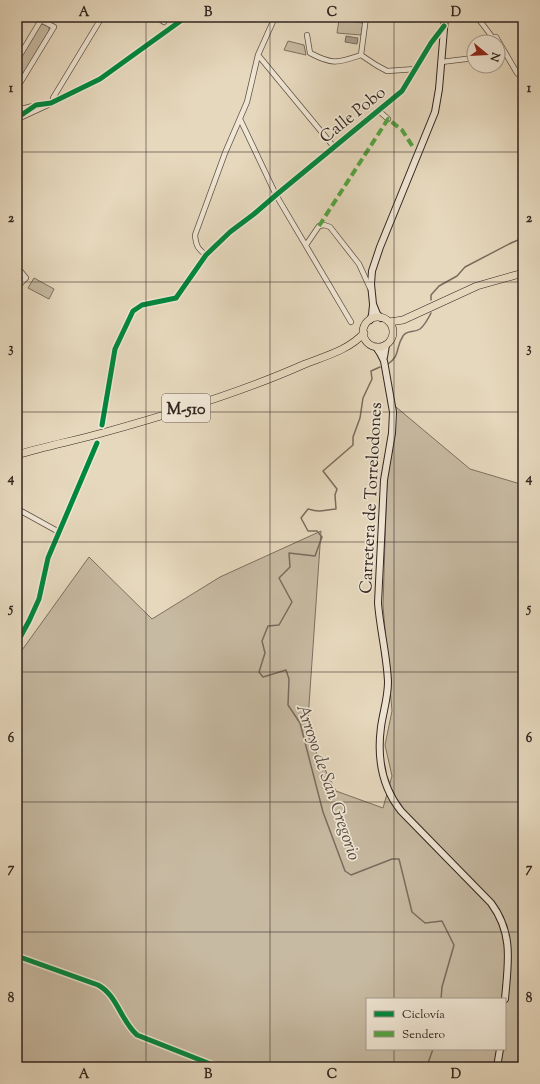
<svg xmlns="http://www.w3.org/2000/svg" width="540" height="1084" font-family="'Sorts Mill Goudy',serif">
<rect width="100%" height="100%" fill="#e6d8bd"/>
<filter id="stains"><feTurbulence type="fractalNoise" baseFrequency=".005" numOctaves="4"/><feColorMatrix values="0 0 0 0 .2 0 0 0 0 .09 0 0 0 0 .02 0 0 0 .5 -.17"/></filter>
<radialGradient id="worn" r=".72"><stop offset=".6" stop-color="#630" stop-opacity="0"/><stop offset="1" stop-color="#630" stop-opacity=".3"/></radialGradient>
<path fill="#c7baa2" stroke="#7c7061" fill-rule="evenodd" d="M 339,20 L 363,23 L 361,35 L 337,33 Z
M 42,24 L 49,26 L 49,31 L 17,85 L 17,63 L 39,26 Z
M 288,41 L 304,45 L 306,55 L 284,50 Z
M 34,278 L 54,289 L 49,299 L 28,288 Z
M 396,407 L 470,469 L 517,483 L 523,487 L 523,1067 L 17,1067 L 17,657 L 89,557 L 152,619 L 220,577 L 321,531 L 307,734 L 336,791 L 383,808 L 392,776 L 385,745 L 392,711 L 383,606 L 387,477 ZM 367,999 L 505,999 L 505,1049 L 367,1049 Z"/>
<path fill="#a99b88" stroke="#796c5e" d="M 346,36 L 358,38 L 357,44 L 345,42 Z"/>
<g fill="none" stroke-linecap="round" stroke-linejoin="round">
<path stroke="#796c5e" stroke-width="1.5" d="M 431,300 L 431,295 L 439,286 L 457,276 L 465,267 L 511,243 L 523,238
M 388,364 C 401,355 395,348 403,336 C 406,330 414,333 420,329 C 425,325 428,319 431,313
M 380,367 L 371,371 L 372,379 L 363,398 L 360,418 L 353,437 L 353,445 L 323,471 L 337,489 L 335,495 L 336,509 C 322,510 323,513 308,509 L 301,518 L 308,531 L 317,531 L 322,537 L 315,556 L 289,553 L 290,567 L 279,578 L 292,602 L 279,625 L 268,626 L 262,641 L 265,653 L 259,672 L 263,677 L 286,670 L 289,679 L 288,705 L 300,723 L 323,812 L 345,871 L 351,875 L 392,859 L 399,859 L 412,912 L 425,923 L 442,921 L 454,945 L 442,987 L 441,999
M 420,1067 L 428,1063 L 433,1049"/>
<g stroke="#5f5247" stroke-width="6">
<path id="minor" d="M 157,17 L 164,22
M 477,17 L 493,38 L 496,37 L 517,73 L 523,78
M 307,35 L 310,53 C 333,65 337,63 361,55 L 376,65 L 387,71 L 416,69
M 258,55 L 334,147
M 361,55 L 366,17
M 17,60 L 41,20 L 54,27 L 17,88
M 441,62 L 474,58
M 53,98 L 102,17
M 17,110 L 33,106
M 378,110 L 388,119
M 22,117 L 48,105
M 17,118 L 36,105 L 51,103 L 100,79 L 186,17
M 240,119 L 276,195 L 351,322
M 306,245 L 319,226 L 324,225 L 330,227 L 359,264 L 370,288
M 206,255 C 198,249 196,246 195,235 L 225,153 L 247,102 L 258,55 L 275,17
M 17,267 L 26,278 L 17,287
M 102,425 L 115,349 L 133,311 L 142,305 L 176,298 L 206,255 L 230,232 L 254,214 L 276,195 L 402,91 L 431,43 L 443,28
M 17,516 L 21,511 L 59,532
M 17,643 L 29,621 L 39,599 L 48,558 L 97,443"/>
</g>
<g stroke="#5f5247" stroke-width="7">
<path id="tertiary" d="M 17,956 L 98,985 C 117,995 121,1021 137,1035 L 218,1067"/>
</g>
<g stroke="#322520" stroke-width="8">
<path id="secondary" d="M 381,318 L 377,314 L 373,304 L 371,284 L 372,271 L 380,247 L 435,112 L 439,89 L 445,17
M 370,320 L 372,315 L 373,305
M 376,347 L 380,353 L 384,361 L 393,412 L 392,433 L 384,480 L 378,603 C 380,629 387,656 388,682 C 388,698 383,712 381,727 C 377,757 382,787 401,811 L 491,903 C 514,934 508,963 505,999
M 384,357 L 386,345
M 497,1067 L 500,1049"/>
</g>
<g stroke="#322520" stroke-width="8">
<path id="primary" d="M363 332a15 15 0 1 1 30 0a15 15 0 1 1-30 0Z
M 389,322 L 403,320 L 477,286 L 523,273
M 17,455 C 45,446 74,441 102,433 C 171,414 240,393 305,364 C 325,356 349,350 364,333"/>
</g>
<use href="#minor" stroke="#efe6d4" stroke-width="4.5"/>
<use href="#tertiary" stroke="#efe6d4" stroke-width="5.5"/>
<use href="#secondary" stroke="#efe6d4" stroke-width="6"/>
<use href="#primary" stroke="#e6d8bd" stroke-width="7"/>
<path stroke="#52a341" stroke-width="4" stroke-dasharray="8 4" stroke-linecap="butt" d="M 319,226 L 388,119 L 402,130 L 413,147"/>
<g stroke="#efe6d4" stroke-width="8">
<path id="cycleway" d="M 17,118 L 36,105 L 51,103 L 100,79 L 186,17
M 102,425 L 115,349 L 133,311 L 142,305 L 176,298 L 206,255 L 230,232 L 254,214 L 276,195 L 402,91 L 431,43 L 444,26
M 17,643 L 29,621 L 39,599 L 48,558 L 97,443
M 17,956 L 98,985 C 117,995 121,1021 137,1035 L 218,1067"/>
</g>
<use href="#cycleway" stroke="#00873e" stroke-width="5"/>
</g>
<path fill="none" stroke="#322520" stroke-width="1" stroke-opacity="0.55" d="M 146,17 L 146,1067M 270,17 L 270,1067M 394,17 L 394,999M 17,152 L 523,152M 17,282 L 523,282M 17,412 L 523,412M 17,542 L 523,542M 17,672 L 523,672M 17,802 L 523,802M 17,932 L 523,932M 394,1049 L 394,1067"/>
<g text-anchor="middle" stroke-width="3.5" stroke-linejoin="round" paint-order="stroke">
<rect fill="#efe6d4" stroke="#6b5f56" stroke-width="1" x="162" y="394" width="48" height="28" rx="3"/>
<g font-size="16" font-weight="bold" fill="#322520">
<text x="186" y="414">M-510</text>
</g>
<g font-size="17" fill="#322520" stroke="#efe6d4">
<text transform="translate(352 114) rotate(-39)" y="6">Calle Pobo</text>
<text transform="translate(370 498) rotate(-87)" y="6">Carretera de Torrelodones</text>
</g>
<g font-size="18" font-style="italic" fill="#56483f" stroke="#efe6d4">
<text transform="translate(329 782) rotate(71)" y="6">Arroyo de San Gregorio</text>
</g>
</g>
<rect width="540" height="1084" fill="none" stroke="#e6d8bd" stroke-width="44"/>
<rect x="366" y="998" width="140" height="52" fill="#efe6d4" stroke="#a3998c"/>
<rect x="374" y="1011" width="20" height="6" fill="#00873e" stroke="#a3998c"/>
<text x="402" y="1018" font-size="12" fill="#322520">Ciclovía</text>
<rect x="374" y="1031" width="20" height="6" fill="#52a341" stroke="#a3998c"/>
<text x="402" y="1038" font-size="12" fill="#322520">Sendero</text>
<g transform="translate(486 54) rotate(108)"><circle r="19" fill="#efe6d4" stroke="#a3998c"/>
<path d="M0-3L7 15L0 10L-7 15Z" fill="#8f2418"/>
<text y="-6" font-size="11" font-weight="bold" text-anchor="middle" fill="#322520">N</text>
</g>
<rect x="22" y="22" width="496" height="1040" fill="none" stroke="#322520" stroke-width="1.5"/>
<g font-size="13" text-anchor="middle" font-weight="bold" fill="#322520">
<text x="84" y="16">A</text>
<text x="208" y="16">B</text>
<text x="332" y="16">C</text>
<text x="456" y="16">D</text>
<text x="11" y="92">1</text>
<text x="529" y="92">1</text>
<text x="11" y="222">2</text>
<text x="529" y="222">2</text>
<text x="11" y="352">3</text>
<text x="529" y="352">3</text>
<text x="11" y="482">4</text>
<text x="529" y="482">4</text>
<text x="11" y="612">5</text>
<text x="529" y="612">5</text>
<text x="11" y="742">6</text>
<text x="529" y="742">6</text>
<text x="11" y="872">7</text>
<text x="529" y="872">7</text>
<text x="11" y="1002">8</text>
<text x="529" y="1002">8</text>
<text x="84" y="1078">A</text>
<text x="208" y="1078">B</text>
<text x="332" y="1078">C</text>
<text x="456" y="1078">D</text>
</g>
<rect width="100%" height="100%" filter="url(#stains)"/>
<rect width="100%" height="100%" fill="url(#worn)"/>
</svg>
